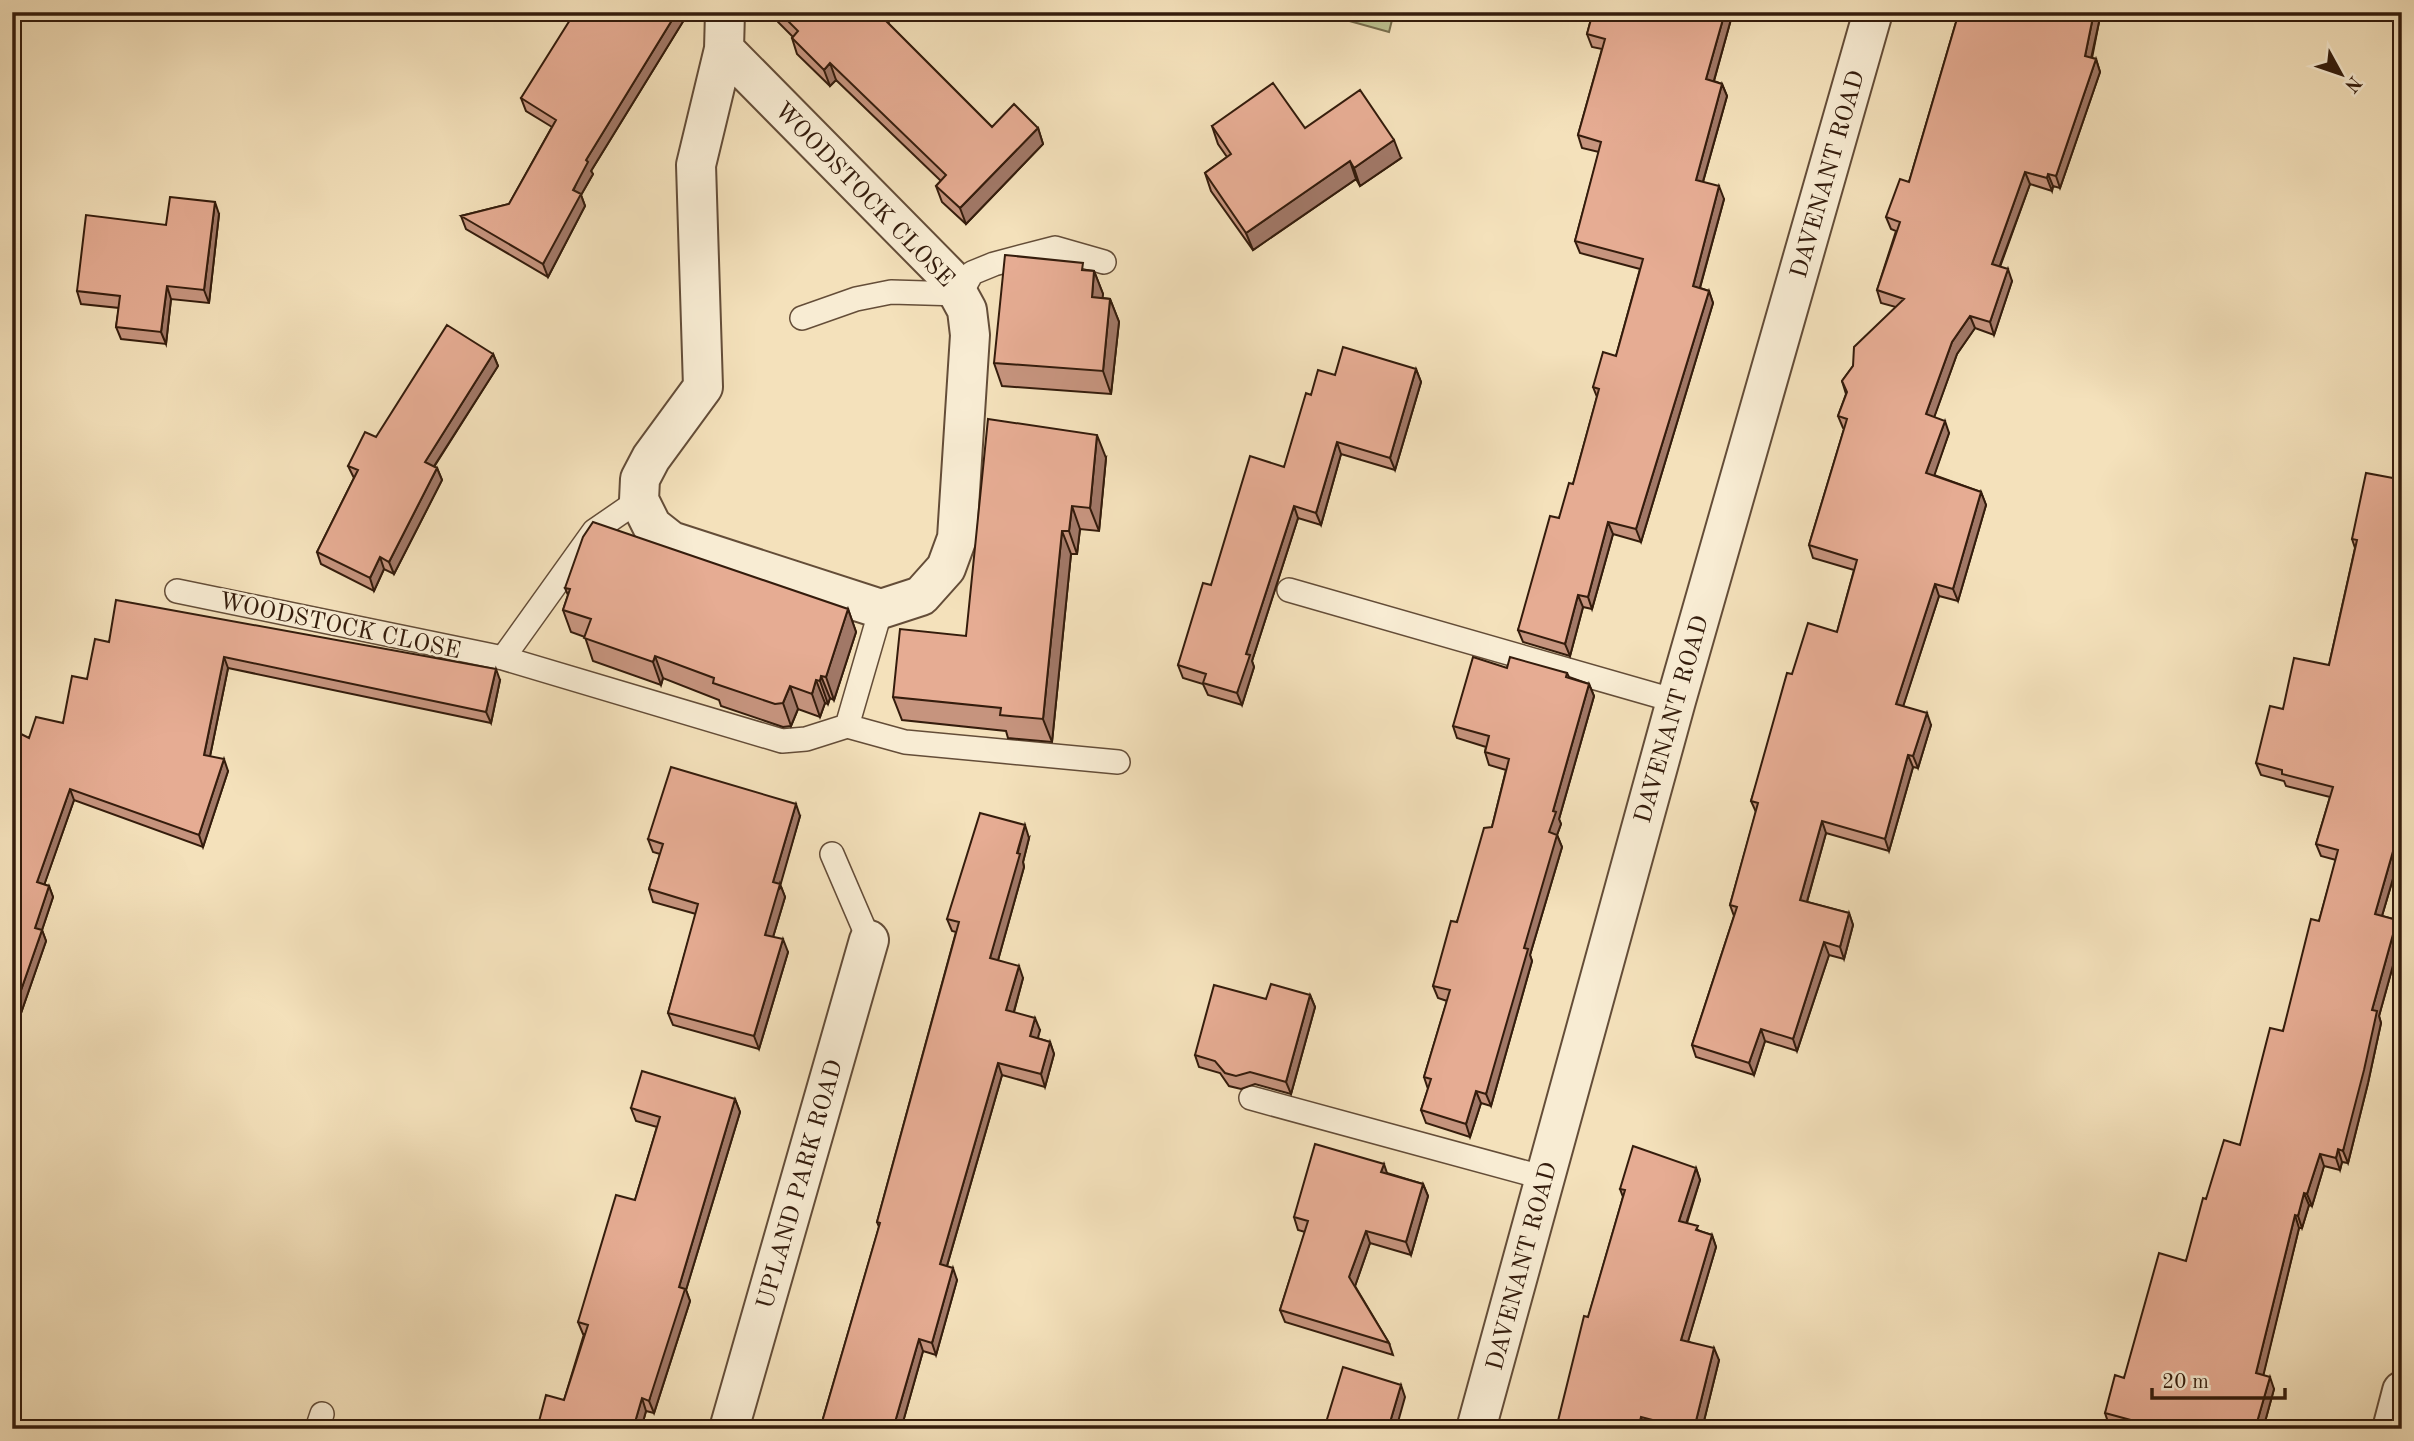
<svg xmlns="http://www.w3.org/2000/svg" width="2414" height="1441" font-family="'Old Standard TT',serif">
<rect width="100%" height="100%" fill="#f4e1bb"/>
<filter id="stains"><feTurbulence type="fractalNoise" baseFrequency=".00286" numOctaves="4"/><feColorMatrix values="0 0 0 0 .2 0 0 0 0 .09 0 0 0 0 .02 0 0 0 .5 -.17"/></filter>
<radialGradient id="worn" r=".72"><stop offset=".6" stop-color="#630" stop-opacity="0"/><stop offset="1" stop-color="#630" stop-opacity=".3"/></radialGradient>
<path fill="#bcc290" stroke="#786f4e" stroke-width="2" d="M 1317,12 L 1394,12 L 1389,32 Z"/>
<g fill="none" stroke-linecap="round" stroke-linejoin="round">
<g stroke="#644d38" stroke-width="26">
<path id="lane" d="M 802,318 L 856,299 L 891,292 L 960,294 L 972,273 L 994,264 L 1055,248 L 1104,262
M 1289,590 L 1676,701
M 177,591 L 503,658 L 782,741 L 806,739 L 847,726 L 905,742 L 1118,762
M 503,658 L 594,531 L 639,500
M 847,726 L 881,609
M 832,854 L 869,940
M 1251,1098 L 1545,1178
M 317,1429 L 322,1414"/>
</g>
<g stroke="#644d38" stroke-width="42">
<path id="street" d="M 724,49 L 949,277 L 967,310 L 970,335 L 957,538 L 946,568 L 921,596 L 881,609 L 671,541 L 652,526 L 639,500 L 640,479 L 651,458 L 703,387 L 696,165 L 724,49 L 725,12
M 729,1429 L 869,940
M 1476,1429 L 1676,701 L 1873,12
M 2392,1429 L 2402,1391"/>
</g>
<use href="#lane" stroke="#f8ecd3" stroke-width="23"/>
<use href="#street" stroke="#f8ecd3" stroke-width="38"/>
</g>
<path fill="#c6947e" stroke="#341c0c" stroke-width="2" d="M 774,12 L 885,12 L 889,24 L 992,127 L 1038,128 L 1043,144 L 966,224 L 942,202 L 936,186 L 941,181 L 836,80 L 830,86 L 797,54 L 792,38 L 793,37 L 778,22 Z
M 1593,12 L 1733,12 L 1714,81 L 1722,84 L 1727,96 L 1703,182 L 1724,199 L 1700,288 L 1709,291 L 1713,303 L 1641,542 L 1613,534 L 1592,609 L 1583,607 L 1570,656 L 1523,642 L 1518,630 L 1559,518 L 1573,484 L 1597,397 L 1593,387 L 1616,356 L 1640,269 L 1580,253 L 1575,241 L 1599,152 L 1582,148 L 1578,135 L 1602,49 L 1592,47 L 1587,34 Z
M 1959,12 L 2096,12 L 2099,22 L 2092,58 L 2096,59 L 2100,72 L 2060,188 L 2053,186 L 2052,191 L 2030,184 L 2000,267 L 2012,281 L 1994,335 L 1975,328 L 1957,354 L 1934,417 L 1949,433 L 1934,475 L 1981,492 L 1986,505 L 1958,601 L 1939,596 L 1903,706 L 1931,725 L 1918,768 L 1913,767 L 1889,851 L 1826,833 L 1807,902 L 1849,913 L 1853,925 L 1844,959 L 1829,955 L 1797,1051 L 1765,1041 L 1754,1075 L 1696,1057 L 1692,1045 L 1734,916 L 1730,905 L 1756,812 L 1751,801 L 1792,674 L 1837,632 L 1854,570 L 1813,558 L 1809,545 L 1844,429 L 1843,428 L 1838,416 L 1846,394 L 1842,381 L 1896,307 L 1881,303 L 1877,290 L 1896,231 L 1891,229 L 1886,217 L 1909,182 Z
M 687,15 L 591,171 L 593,174 L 581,195 L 585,206 L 548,277 L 466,229 L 461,216 L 509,204 L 552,127 L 526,111 L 521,98 Z
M 1212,126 L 1305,128 L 1401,158 L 1360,186 L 1356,179 L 1253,250 L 1211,191 L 1205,173 L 1227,157 L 1218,144 Z
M 219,214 L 209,303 L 171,299 L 166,344 L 121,339 L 116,327 L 119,308 L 81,304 L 77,291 L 166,225 Z
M 1086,270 L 1094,271 L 1103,294 L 1102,298 L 1110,299 L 1119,322 L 1111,394 L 1002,386 L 994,363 Z
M 493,354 L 498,366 L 434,467 L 437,468 L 442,480 L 394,574 L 384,569 L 374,591 L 321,564 L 317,552 L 354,478 L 348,466 L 376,437 Z
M 1416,369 L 1421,382 L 1395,470 L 1341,454 L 1321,525 L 1298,518 L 1252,661 L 1254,667 L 1242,705 L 1208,695 L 1203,684 L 1183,678 L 1178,665 L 1211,585 L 1284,467 L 1335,375 Z
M 1106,458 L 1099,531 L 1080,529 L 1077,554 L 1071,554 L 1052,742 L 1008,738 L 1006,731 L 902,720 L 893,697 L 966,636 Z
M 2402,469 L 2402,848 L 2382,916 L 2397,920 L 2402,933 L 2379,1016 L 2381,1023 L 2368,1083 L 2348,1163 L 2342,1162 L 2340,1170 L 2324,1166 L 2312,1206 L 2309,1205 L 2302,1228 L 2299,1228 L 2263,1375 L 2274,1389 L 2263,1429 L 2123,1429 L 2109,1425 L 2105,1413 L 2186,1261 L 2206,1199 L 2240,1145 L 2283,1031 L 2319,921 L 2336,860 L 2321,856 L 2316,844 L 2330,797 L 2286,786 L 2284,781 L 2261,775 L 2256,763 L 2283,709 L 2329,665 L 2355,548 L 2352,539 L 2393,478 L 2400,476 Z
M 565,588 L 848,609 L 856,632 L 834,700 L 830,698 L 828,704 L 825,703 L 820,717 L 798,709 L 791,726 L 783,727 L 721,706 L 719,700 L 663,678 L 661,685 L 593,661 L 585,637 L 571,632 L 563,610 L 568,595 Z
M 109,642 L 500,680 L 491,723 L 228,668 L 210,756 L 228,771 L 203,847 L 74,800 L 44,885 L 49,886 L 53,897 L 42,930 L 46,941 L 12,1039 L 12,759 L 29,738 L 63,723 Z
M 1507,668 L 1567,673 L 1569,677 L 1589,684 L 1594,696 L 1559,819 L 1561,824 L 1557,835 L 1562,847 L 1530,955 L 1532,961 L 1491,1106 L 1481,1103 L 1470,1137 L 1426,1123 L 1421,1110 L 1428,1089 L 1424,1077 L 1447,1001 L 1438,998 L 1433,986 L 1492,827 L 1506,770 L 1489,765 L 1485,752 L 1486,747 L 1457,738 L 1453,726 Z
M 800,816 L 780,884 L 785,897 L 773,937 L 788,952 L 759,1049 L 673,1025 L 668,1013 L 696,914 L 653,902 L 649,889 L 660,854 L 653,852 L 648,839 Z
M 1029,838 L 1023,862 L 1024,867 L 998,960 L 1023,978 L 1014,1012 L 1040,1030 L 1037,1038 L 1050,1042 L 1054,1054 L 1045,1087 L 1002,1075 L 947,1266 L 957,1280 L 936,1355 L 923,1351 L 901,1429 L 820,1429 L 879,1227 L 877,1222 L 956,932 L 952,931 L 947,919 Z
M 1310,995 L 1315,1007 L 1291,1094 L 1255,1084 L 1241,1089 L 1229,1086 L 1220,1073 L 1199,1067 L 1195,1055 L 1266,999 Z
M 735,1099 L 740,1112 L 686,1290 L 690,1301 L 654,1413 L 646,1411 L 641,1429 L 537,1429 L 564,1400 L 584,1334 L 583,1334 L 578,1322 L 635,1200 L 657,1127 L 636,1121 L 631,1108 Z
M 1696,1168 L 1700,1180 L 1687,1223 L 1700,1231 L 1712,1235 L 1716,1247 L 1688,1341 L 1719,1360 L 1702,1429 L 1556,1429 L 1623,1197 L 1620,1189 Z
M 1387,1173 L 1423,1184 L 1428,1196 L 1411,1255 L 1370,1243 L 1355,1286 L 1389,1343 L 1393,1355 L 1285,1322 L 1280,1310 L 1305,1232 L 1298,1230 L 1294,1217 Z"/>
<path fill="#a17867" stroke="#341c0c" stroke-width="2" d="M 677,12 L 687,12 L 687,15 L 591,171 L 593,174 L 581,195 L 585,206 L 548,277 L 543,264 L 586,160 Z
M 879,12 L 885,12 L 889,24 L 884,30 L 878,13 Z
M 1725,12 L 1733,12 L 1711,91 L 1706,79 Z
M 2094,12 L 2096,12 L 2099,22 L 2089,68 L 2085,56 Z
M 2096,59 L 2100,72 L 2060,188 L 2056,176 Z
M 830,63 L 836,80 L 830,86 L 824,70 Z
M 1722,84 L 1727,96 L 1700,192 L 1696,180 Z
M 1038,128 L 1043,144 L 966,224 L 960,208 Z
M 1394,140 L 1401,158 L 1360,186 L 1354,168 Z
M 1350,161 L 1356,179 L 1253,250 L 1246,233 Z
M 2025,172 L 2030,184 L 1996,276 L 1992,264 Z
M 2048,174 L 2053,186 L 2052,191 L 2047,178 Z
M 1719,186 L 1724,199 L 1697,298 L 1693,286 Z
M 215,202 L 219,214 L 209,303 L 204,290 Z
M 2008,269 L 2012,281 L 1994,335 L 1990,322 Z
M 1094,271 L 1103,294 L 1100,320 L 1092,297 Z
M 167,286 L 171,299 L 166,344 L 161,332 Z
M 1709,291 L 1713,303 L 1641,542 L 1636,529 Z
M 1110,299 L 1119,322 L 1111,394 L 1103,371 Z
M 1970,316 L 1975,328 L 1957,354 L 1931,426 L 1926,414 L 1952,342 Z
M 493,354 L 498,366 L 429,474 L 425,462 Z
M 1416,369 L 1421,382 L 1395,470 L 1390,458 Z
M 1945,421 L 1949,433 L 1931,485 L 1926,473 Z
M 1097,435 L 1106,458 L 1099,531 L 1090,508 Z
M 1337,442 L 1341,454 L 1321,525 L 1316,513 Z
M 437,468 L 442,480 L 394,574 L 389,562 Z
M 1981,492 L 1986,505 L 1958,601 L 1953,589 Z
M 1072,506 L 1080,529 L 1077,554 L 1069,531 Z
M 1294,506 L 1298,518 L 1252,661 L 1254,667 L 1242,705 L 1237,693 L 1246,654 Z
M 1608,522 L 1613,534 L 1592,609 L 1588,597 Z
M 1062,531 L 1071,554 L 1052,742 L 1043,719 Z
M 380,557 L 384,569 L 374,591 L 370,578 Z
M 1935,584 L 1939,596 L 1900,716 L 1896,704 Z
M 1578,595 L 1583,607 L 1570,656 L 1565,644 Z
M 848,609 L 856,632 L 834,700 L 826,677 Z
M 655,656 L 663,678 L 661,685 L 653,662 Z
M 224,657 L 228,668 L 208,766 L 204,755 Z
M 496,669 L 500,680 L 491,723 L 486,712 Z
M 821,676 L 830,698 L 828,704 L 820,681 Z
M 816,680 L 825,703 L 820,717 L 812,694 Z
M 1589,684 L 1594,696 L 1559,819 L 1561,824 L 1557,835 L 1562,847 L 1530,955 L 1532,961 L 1491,1106 L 1486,1094 L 1524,948 L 1549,832 L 1553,811 Z
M 790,686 L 798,709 L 791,726 L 783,703 Z
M 1927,713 L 1931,725 L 1918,768 L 1913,756 Z
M 1908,755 L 1913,767 L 1889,851 L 1885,839 Z
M 224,759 L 228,771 L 203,847 L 199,835 Z
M 70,789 L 74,800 L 41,894 L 37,882 Z
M 796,804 L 800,816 L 779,890 L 780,884 L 785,897 L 770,947 L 765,935 L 773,882 Z
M 2402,820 L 2402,848 L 2379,926 L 2375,914 Z
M 1822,821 L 1826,833 L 1804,912 L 1800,900 Z
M 1025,825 L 1029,838 L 1023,862 L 1024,867 L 995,971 L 990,958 Z
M 49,886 L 53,897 L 39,939 L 35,928 Z
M 1849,913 L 1853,925 L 1844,959 L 1840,947 Z
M 2397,920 L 2402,933 L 2379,1016 L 2381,1023 L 2368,1083 L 2348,1163 L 2343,1151 L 2372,1010 Z
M 42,930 L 46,941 L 12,1039 L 12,1016 Z
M 783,939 L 788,952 L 759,1049 L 754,1036 Z
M 1824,942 L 1829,955 L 1797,1051 L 1793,1039 Z
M 1019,966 L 1023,978 L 1011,1022 L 1006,1010 Z
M 1310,995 L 1315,1007 L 1291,1094 L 1286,1082 Z
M 1035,1018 L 1040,1030 L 1035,1049 L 1030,1036 Z
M 1761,1029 L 1765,1041 L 1754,1075 L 1749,1063 Z
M 1050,1042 L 1054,1054 L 1045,1087 L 1041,1074 Z
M 998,1063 L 1002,1075 L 944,1276 L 940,1264 Z
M 1476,1091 L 1481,1103 L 1470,1137 L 1466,1124 Z
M 735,1099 L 740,1112 L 686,1290 L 690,1301 L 654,1413 L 649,1401 L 679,1287 Z
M 2338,1149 L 2342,1162 L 2340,1170 L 2336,1158 Z
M 2320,1154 L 2324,1166 L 2312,1206 L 2307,1194 Z
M 1384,1164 L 1388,1176 L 1381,1172 Z
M 1696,1168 L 1700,1180 L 1683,1233 L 1679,1221 Z
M 1423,1184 L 1428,1196 L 1411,1255 L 1406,1242 Z
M 2304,1193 L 2309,1205 L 2302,1228 L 2298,1216 Z
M 2295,1215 L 2299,1228 L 2261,1385 L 2256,1373 Z
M 1366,1231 L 1370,1243 L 1354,1289 L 1349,1277 Z
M 1712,1235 L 1716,1247 L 1685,1352 L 1681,1340 Z
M 953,1268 L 957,1280 L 936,1355 L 932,1343 Z
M 919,1339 L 923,1351 L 901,1429 L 893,1429 Z
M 1714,1348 L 1719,1360 L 1702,1429 L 1694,1429 Z
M 2270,1377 L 2274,1389 L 2263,1429 L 2255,1429 Z
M 1401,1385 L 1405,1397 L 1396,1429 L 1388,1429 Z
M 642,1398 L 646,1411 L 641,1429 L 633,1429 Z
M 1641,1417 L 1645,1429 L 1638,1429 Z"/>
<path fill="#e6ac93" stroke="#341c0c" stroke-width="2" d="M 575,12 L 677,12 L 586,160 L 588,162 L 573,190 L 581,194 L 543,264 L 461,216 L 509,204 L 556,120 L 521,98 Z
M 779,12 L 879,12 L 878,13 L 992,127 L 1014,104 L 1038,128 L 960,208 L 936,186 L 946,175 L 830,63 L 824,70 L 792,38 L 798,31 Z
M 1593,12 L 1725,12 L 1706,79 L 1722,84 L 1696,180 L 1719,186 L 1693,286 L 1709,291 L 1636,529 L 1608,522 L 1588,597 L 1578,595 L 1565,644 L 1518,630 L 1550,516 L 1559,518 L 1569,483 L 1573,484 L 1599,389 L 1593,387 L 1603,352 L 1616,356 L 1643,259 L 1575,241 L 1601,142 L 1578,135 L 1605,39 L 1587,34 Z
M 1959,12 L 2094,12 L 2085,56 L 2096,59 L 2056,176 L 2048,174 L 2047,178 L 2025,172 L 1992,264 L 2008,269 L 1990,322 L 1970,316 L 1952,342 L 1926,414 L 1945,421 L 1926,473 L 1981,492 L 1953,589 L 1935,584 L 1896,704 L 1927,713 L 1913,756 L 1908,755 L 1885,839 L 1822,821 L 1800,900 L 1849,913 L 1840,947 L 1824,942 L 1793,1039 L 1761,1029 L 1749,1063 L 1692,1045 L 1737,907 L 1730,905 L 1758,803 L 1751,801 L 1787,673 L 1792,674 L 1808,623 L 1837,632 L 1857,560 L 1809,545 L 1847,419 L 1838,416 L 1847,392 L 1842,381 L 1853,366 L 1854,347 L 1904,299 L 1877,290 L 1900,222 L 1886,217 L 1900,179 L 1909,182 Z
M 1273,83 L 1305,128 L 1360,90 L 1394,140 L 1354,168 L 1350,161 L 1246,233 L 1205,173 L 1231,154 L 1212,126 Z
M 170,197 L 215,202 L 204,290 L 167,286 L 161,332 L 116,327 L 120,296 L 77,291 L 86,215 L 166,225 Z
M 1005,255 L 1083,263 L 1082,270 L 1094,271 L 1092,297 L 1110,299 L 1103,371 L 994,363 Z
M 447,325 L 493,354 L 425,462 L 437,468 L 389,562 L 380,557 L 370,578 L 317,552 L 358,470 L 348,466 L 365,432 L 376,437 Z
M 1343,347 L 1416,369 L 1390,458 L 1337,442 L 1316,513 L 1294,506 L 1246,654 L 1250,655 L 1237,693 L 1203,683 L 1206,674 L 1178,665 L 1203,583 L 1211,585 L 1250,456 L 1284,467 L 1306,393 L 1311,395 L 1318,370 L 1335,375 Z
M 988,419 L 1097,435 L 1090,508 L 1072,506 L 1069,531 L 1062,531 L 1043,719 L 1000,715 L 1001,708 L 893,697 L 900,629 L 966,636 Z
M 2402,469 L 2402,820 L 2375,914 L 2397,920 L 2372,1010 L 2377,1011 L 2364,1070 L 2343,1151 L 2338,1149 L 2336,1158 L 2320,1154 L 2307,1194 L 2304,1193 L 2298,1216 L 2295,1215 L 2256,1373 L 2270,1377 L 2255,1429 L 2164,1429 L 2105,1413 L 2115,1375 L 2124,1378 L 2159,1253 L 2186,1261 L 2203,1198 L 2206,1199 L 2224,1140 L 2240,1145 L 2270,1028 L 2283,1031 L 2311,919 L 2319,921 L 2338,850 L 2316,844 L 2333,787 L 2282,774 L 2282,770 L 2256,763 L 2270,706 L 2283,709 L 2294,658 L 2329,665 L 2357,540 L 2352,539 L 2366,473 L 2393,478 L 2393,475 L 2400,476 Z
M 593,522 L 848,609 L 826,677 L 821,676 L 820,681 L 816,680 L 812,694 L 790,686 L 783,703 L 775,704 L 713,683 L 714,678 L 655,656 L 653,662 L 584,638 L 591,619 L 563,610 L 570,589 L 565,588 L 583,537 Z
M 116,600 L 496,669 L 486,712 L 224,657 L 204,755 L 224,759 L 199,835 L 70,789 L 37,882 L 49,886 L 35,928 L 42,930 L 12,1016 L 12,759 L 21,734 L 29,738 L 36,717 L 63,723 L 72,676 L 87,679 L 95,639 L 109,642 Z
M 1473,657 L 1507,668 L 1510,657 L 1567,673 L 1566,677 L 1589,684 L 1553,811 L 1556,812 L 1549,832 L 1557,835 L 1524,948 L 1528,949 L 1486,1094 L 1476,1091 L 1466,1124 L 1421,1110 L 1431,1079 L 1424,1077 L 1450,990 L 1433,986 L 1451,921 L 1457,922 L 1484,828 L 1492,827 L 1509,759 L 1485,752 L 1489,736 L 1453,726 Z
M 671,767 L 796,804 L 773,882 L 780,884 L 765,935 L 783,939 L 754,1036 L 668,1013 L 698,904 L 649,889 L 663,844 L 648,839 Z
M 980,813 L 1025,825 L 1017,853 L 1020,854 L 990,958 L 1019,966 L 1006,1010 L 1035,1018 L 1030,1036 L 1050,1042 L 1041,1074 L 998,1063 L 940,1264 L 953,1268 L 932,1343 L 919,1339 L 893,1429 L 820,1429 L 880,1223 L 877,1222 L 959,922 L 947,919 Z
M 1271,984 L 1310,995 L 1286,1082 L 1250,1072 L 1236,1076 L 1225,1073 L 1215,1061 L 1195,1055 L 1214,985 L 1266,999 Z
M 642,1071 L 735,1099 L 679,1287 L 685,1289 L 649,1401 L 642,1398 L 633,1429 L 537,1429 L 546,1395 L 564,1400 L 588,1325 L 578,1322 L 616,1195 L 635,1200 L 660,1117 L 631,1108 Z
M 1315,1144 L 1384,1164 L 1381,1172 L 1423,1184 L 1406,1242 L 1366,1231 L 1349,1277 L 1389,1343 L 1280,1310 L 1308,1221 L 1294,1217 Z
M 1633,1146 L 1696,1168 L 1679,1221 L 1698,1226 L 1696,1230 L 1712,1235 L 1681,1340 L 1714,1348 L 1694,1429 L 1687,1429 L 1641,1417 L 1638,1429 L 1556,1429 L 1584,1316 L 1588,1317 L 1625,1190 L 1620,1189 Z
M 1343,1367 L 1401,1385 L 1388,1429 L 1324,1429 Z"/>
<g text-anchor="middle" stroke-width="5" stroke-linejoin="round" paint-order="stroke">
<g font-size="24" fill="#341c0c" stroke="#f8ecd3">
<text transform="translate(1827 174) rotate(-74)" y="8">DAVENANT ROAD</text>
<text transform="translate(865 194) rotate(46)" y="8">WOODSTOCK CLOSE</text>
<text transform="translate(340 625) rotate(12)" y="8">WOODSTOCK CLOSE</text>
<text transform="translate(1671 719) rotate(-74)" y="8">DAVENANT ROAD</text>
<text transform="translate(799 1184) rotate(-74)" y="8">UPLAND PARK ROAD</text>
<text transform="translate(1521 1266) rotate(-75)" y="8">DAVENANT ROAD</text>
</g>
</g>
<rect width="2414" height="1441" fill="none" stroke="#f4e1bb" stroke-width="42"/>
<rect x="14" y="14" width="2386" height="1413" fill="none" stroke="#341c0c" stroke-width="3.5"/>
<rect x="21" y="21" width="2372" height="1399" fill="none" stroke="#341c0c" stroke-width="2"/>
<g transform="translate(2341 74) rotate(130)" stroke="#f8ecd3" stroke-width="5" paint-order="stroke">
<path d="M0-5L12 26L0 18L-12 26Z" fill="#341c0c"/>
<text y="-10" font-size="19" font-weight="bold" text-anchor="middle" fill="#341c0c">N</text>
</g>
<path d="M2152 1388v10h133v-10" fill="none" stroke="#341c0c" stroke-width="3.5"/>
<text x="2162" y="1388" font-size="21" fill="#341c0c" stroke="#f8ecd3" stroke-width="5" paint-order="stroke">20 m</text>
<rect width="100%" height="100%" filter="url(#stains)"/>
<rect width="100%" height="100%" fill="url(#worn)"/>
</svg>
